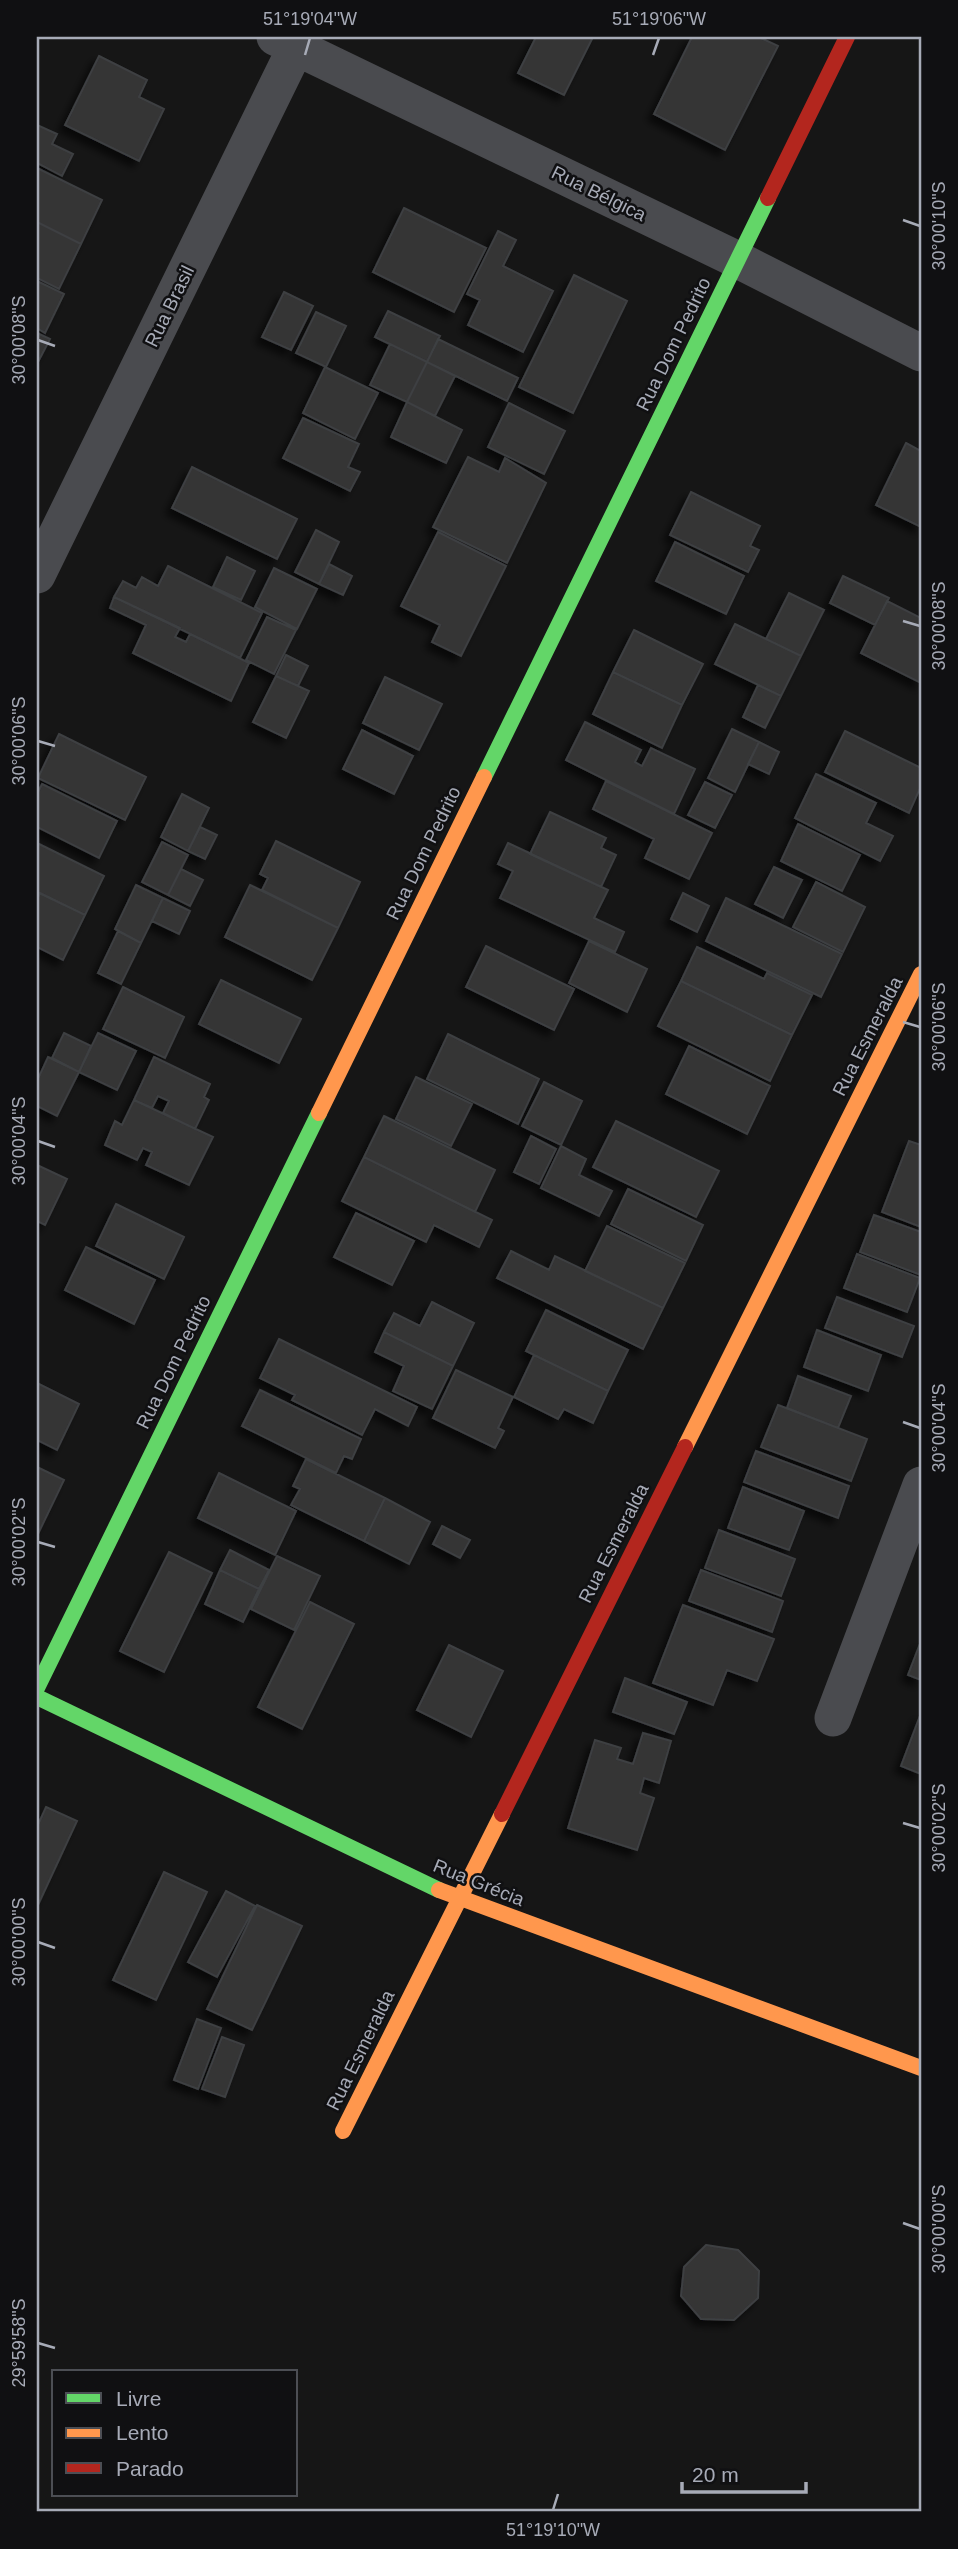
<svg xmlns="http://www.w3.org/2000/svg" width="958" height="2549" font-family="Helvetica,sans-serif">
<defs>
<filter id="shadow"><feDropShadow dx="-6" dy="6" stdDeviation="3.5" flood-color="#0009"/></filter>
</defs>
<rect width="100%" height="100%" fill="#161616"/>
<path fill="#343435" stroke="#3e3f42" stroke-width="2" filter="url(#shadow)" d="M 536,37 L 593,37 L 564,95 L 518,73 Z
M 692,37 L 759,37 L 778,46 L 725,150 L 654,114 Z
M 99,56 L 147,80 L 139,97 L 164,109 L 139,161 L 65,125 Z
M 37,125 L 57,134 L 52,144 L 73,154 L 62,176 L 37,163 Z
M 37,168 L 102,200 L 81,244 L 37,222 Z
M 404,208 L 486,248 L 454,312 L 373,272 Z
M 37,222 L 81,244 L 59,289 L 37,278 Z
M 498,231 L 516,240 L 503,266 L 553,291 L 523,352 L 468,325 L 480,300 L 467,294 Z
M 574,275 L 627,301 L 573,413 L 519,387 Z
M 37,281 L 64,294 L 45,333 L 37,328 Z
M 284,292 L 313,306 L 291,350 L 262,337 Z
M 388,311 L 440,336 L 427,362 L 375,337 Z
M 316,312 L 346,326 L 326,367 L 296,353 Z
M 37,333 L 50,339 L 37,364 Z
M 438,339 L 518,378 L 507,401 L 427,362 Z
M 390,344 L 427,362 L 407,402 L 370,385 Z
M 427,362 L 455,376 L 435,416 L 407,402 Z
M 325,367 L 378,393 L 355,439 L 303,413 Z
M 407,402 L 462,430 L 446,463 L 391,437 Z
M 509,403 L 565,431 L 544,474 L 488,447 Z
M 303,418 L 359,444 L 348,467 L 360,472 L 350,491 L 283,458 Z
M 906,443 L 921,451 L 921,527 L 876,505 Z
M 468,457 L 499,472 L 505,458 L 546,483 L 507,563 L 433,527 Z
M 192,467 L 297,519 L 277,559 L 172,508 Z
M 691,492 L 760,526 L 750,546 L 759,550 L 748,572 L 670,535 Z
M 316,530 L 339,542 L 319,584 L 295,572 Z
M 438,532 L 506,566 L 461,656 L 432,642 L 440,625 L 401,606 Z
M 675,542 L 744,576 L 726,614 L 656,581 Z
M 227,557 L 255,571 L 241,600 L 213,587 Z
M 329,564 L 352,576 L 343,595 L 319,584 Z
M 168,566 L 262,613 L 240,658 L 114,597 L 123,581 L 136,588 L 142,577 L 158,586 Z
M 274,568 L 317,589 L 297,629 L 255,607 Z
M 843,576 L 889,598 L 875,625 L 830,603 Z
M 789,593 L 824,610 L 801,656 L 766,639 Z
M 114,597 L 180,628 L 175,637 L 186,642 L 190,634 L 249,663 L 231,701 L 133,653 L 146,625 L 110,608 Z
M 887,601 L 921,618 L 921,683 L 861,653 Z
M 267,617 L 296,630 L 274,674 L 246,660 Z
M 735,624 L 801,656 L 781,696 L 715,664 Z
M 634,630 L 703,664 L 682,705 L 613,672 Z
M 286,655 L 308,666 L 298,686 L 276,676 Z
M 613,672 L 682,705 L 662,748 L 593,714 Z
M 276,676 L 309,691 L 286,738 L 253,722 Z
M 385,677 L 442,704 L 419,750 L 363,723 Z
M 758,685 L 781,696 L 765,728 L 743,717 Z
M 585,722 L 641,750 L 635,762 L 642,766 L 651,748 L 695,769 L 674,814 L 566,760 Z
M 732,729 L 759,742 L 735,792 L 708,778 Z
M 362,730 L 413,756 L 394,794 L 343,769 Z
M 845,731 L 921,768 L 921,786 L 909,813 L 825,772 Z
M 59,734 L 146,777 L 125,820 L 38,778 Z
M 759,742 L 779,752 L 769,774 L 748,764 Z
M 816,774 L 876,803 L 866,823 L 893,836 L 880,861 L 795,818 Z
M 606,781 L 712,833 L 689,879 L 645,858 L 654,839 L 593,809 Z
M 705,782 L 732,795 L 715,828 L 688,815 Z
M 42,784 L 117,821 L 99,858 L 37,827 L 37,794 Z
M 182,794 L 209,808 L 188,851 L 161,837 Z
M 550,812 L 606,838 L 601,848 L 616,855 L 601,887 L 530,854 Z
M 798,824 L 860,855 L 842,891 L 781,861 Z
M 200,827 L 217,835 L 205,859 L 188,851 Z
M 276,841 L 360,882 L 338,928 L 262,890 L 268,878 L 260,874 Z
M 162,842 L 188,855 L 168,895 L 142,882 Z
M 37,843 L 104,876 L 85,915 L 37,892 Z
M 508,843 L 608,890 L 594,918 L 624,932 L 615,952 L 500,898 L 513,871 L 498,864 Z
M 774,867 L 802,880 L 783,918 L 755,904 Z
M 181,869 L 203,880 L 190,906 L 168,895 Z
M 816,882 L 865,907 L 843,952 L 793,927 Z
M 136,885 L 163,898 L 141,943 L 115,929 Z
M 250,885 L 338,928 L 312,980 L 225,937 Z
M 40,893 L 85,915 L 63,960 L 37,947 L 37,899 Z
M 683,893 L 709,906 L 697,932 L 671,919 Z
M 163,898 L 190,911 L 179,934 L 152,921 Z
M 726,898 L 842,954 L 821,997 L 706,941 Z
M 118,931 L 141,943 L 121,984 L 98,973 Z
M 589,941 L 647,969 L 627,1012 L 569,983 Z
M 486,946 L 574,989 L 554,1030 L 466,987 Z
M 697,947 L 764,979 L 767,973 L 812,995 L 792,1035 L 681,981 Z
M 221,980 L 301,1019 L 279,1063 L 199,1024 Z
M 681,981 L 792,1035 L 770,1081 L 658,1026 Z
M 123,987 L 184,1017 L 165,1058 L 103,1029 Z
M 64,1033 L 91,1046 L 79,1072 L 52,1058 Z
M 98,1033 L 136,1051 L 117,1090 L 79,1072 Z
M 448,1034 L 539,1079 L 518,1124 L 427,1079 Z
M 689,1046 L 770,1086 L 747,1134 L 666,1094 Z
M 48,1057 L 79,1072 L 57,1116 L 37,1106 L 37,1081 Z
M 154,1057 L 210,1084 L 204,1097 L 209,1100 L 195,1129 L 163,1113 L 169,1101 L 158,1096 L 152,1108 L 134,1100 Z
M 416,1077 L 472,1104 L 451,1146 L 396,1119 Z
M 544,1082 L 582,1101 L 561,1145 L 522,1126 Z
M 134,1100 L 213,1137 L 189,1185 L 146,1165 L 152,1152 L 143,1148 L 137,1160 L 105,1145 L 115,1121 L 122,1125 Z
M 384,1116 L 495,1170 L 475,1212 L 364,1157 Z
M 616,1121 L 719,1171 L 696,1217 L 593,1167 Z
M 531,1136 L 556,1149 L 539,1184 L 514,1172 Z
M 909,1141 L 921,1145 L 921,1227 L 882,1212 Z
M 561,1146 L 586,1159 L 579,1175 L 612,1191 L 599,1216 L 541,1188 Z
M 364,1157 L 492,1220 L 479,1247 L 434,1225 L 426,1242 L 342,1201 Z
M 37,1165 L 67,1179 L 45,1225 L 37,1221 Z
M 628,1189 L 703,1225 L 686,1261 L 611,1224 Z
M 116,1204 L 184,1237 L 164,1279 L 96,1246 Z
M 356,1213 L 414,1241 L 392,1285 L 334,1257 Z
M 874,1215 L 921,1232 L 921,1275 L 860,1252 Z
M 607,1226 L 685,1263 L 663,1308 L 585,1271 Z
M 86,1247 L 155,1280 L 134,1324 L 65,1290 Z
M 511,1251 L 549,1270 L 555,1256 L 663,1308 L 643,1349 L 497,1278 Z
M 857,1254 L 920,1278 L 907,1312 L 844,1288 Z
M 837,1297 L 914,1326 L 902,1357 L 825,1328 Z
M 432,1302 L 474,1323 L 453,1366 L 384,1332 L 394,1313 L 420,1326 Z
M 546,1310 L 628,1350 L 608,1391 L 526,1351 Z
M 817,1330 L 881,1355 L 868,1391 L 804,1367 Z
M 384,1332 L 453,1366 L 432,1409 L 393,1391 L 404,1366 L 375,1352 Z
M 279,1339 L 417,1407 L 408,1426 L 375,1409 L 362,1435 L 292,1400 L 295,1395 L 260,1378 Z
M 534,1355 L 608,1391 L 593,1423 L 564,1409 L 558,1419 L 514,1397 Z
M 456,1370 L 513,1397 L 498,1428 L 504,1431 L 495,1448 L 433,1418 Z
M 798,1376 L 851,1396 L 838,1428 L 787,1408 Z
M 37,1383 L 79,1404 L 57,1450 L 37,1440 Z
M 260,1390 L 361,1439 L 352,1459 L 344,1456 L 336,1473 L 242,1426 Z
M 778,1405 L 867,1439 L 851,1481 L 761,1447 Z
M 756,1451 L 849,1486 L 838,1518 L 744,1482 Z
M 306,1459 L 385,1498 L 364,1541 L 291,1505 L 300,1489 L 293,1486 Z
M 37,1467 L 64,1480 L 37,1536 Z
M 219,1473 L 296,1511 L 275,1555 L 198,1518 Z
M 743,1487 L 804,1511 L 789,1550 L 728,1528 Z
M 385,1498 L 430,1522 L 409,1564 L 364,1541 Z
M 442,1526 L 470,1540 L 460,1558 L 433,1544 Z
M 719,1530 L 795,1559 L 781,1596 L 705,1568 Z
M 230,1550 L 269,1570 L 259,1589 L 220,1570 Z
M 169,1552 L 212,1573 L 164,1672 L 120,1651 Z
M 277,1556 L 320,1576 L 294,1630 L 251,1609 Z
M 220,1570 L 259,1589 L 243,1622 L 205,1604 Z
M 701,1570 L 783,1601 L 772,1632 L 689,1601 Z
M 310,1602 L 354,1624 L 302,1729 L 258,1707 Z
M 683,1605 L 774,1639 L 757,1681 L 727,1670 L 713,1705 L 653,1683 Z
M 921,1641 L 921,1680 L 908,1675 Z
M 449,1645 L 503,1671 L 471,1737 L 417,1710 Z
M 625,1678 L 687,1702 L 674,1734 L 613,1712 Z
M 921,1713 L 921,1774 L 901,1766 Z
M 643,1733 L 671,1741 L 659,1783 L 644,1778 L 640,1793 L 654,1798 L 637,1850 L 568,1828 L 595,1740 L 621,1748 L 617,1759 L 633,1764 Z
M 46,1807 L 77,1821 L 38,1905 L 37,1827 Z
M 164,1872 L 207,1892 L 156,2000 L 113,1980 Z
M 226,1891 L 255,1906 L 217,1977 L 188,1962 Z
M 257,1905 L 302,1926 L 252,2030 L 207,2009 Z
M 197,2019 L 221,2028 L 198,2089 L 174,2080 Z
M 222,2037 L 244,2045 L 225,2097 L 202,2089 Z
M 706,2245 L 738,2250 L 759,2271 L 758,2298 L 734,2320 L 701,2319 L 681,2296 L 684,2267 Z"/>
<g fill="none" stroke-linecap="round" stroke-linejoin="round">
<path stroke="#4a4b4f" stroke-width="37" d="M 275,37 L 738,260 L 921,353
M 37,575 L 301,37
M 833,1718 L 921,1485"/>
<path stroke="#63d668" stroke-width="16" d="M 484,777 L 768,198
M 37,1688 L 319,1113
M 37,1697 L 439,1890"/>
<path stroke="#ff974d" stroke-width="16" d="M 319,1113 L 484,777
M 685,1447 L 921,974
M 439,1890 L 921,2068
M 343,2131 L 502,1814"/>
<path stroke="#b3261e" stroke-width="16" d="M 768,198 L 847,37
M 502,1814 L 685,1447"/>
</g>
<path fill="none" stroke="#a7abb7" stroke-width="2.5" d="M 305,55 L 310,38M 653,55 L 659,38M 903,220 L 920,226M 38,340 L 55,346M 903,621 L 920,626M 38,741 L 55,746M 903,1022 L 920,1027M 38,1141 L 55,1147M 903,1422 L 920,1428M 38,1542 L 55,1547M 903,1823 L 920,1828M 38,1942 L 55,1948M 903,2223 L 920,2229M 38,2343 L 55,2348M 553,2510 L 558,2494"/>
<g text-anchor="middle" stroke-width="5" stroke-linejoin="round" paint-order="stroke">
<g font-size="19" fill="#a7abb7" stroke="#101012">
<text transform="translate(599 193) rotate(26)" y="7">Rua Bélgica</text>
<text transform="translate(169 306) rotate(-64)" y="7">Rua Brasil</text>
<text transform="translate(673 344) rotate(-64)" y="7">Rua Dom Pedrito</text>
<text transform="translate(423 853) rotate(-64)" y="7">Rua Dom Pedrito</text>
<text transform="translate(867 1036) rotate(-63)" y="7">Rua Esmeralda</text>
<text transform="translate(173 1362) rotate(-64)" y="7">Rua Dom Pedrito</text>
<text transform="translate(613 1543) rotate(-63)" y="7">Rua Esmeralda</text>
<text transform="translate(479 1882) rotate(22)" y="7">Rua Grécia</text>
<text transform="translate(360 2050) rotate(-64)" y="7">Rua Esmeralda</text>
</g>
</g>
<rect width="958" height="2549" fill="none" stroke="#101012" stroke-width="77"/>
<rect x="52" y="2370" width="245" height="126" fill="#101012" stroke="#4c4e54" stroke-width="2"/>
<rect x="66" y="2393" width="35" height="10" fill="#63d668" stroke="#4c4e54" stroke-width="2"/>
<text x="116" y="2406" font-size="21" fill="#a7abb7">Livre</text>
<rect x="66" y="2428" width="35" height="10" fill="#ff974d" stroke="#4c4e54" stroke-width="2"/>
<text x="116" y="2440" font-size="21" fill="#a7abb7">Lento</text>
<rect x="66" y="2463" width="35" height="10" fill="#b3261e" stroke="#4c4e54" stroke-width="2"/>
<text x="116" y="2476" font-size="21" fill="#a7abb7">Parado</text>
<path d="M682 2482v10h124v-10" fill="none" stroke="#a7abb7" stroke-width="3.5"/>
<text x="692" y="2482" font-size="21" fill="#a7abb7" stroke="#101012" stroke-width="5" paint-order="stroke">20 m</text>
<rect x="38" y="38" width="882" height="2472" fill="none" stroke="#a7abb7" stroke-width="2.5"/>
<g font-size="18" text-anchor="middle" fill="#a7abb7">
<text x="310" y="25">51°19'04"W</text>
<text x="659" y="25">51°19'06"W</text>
<text transform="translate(939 226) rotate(-90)" y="6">30°00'10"S</text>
<text transform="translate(19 340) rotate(-90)" y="6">30°00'08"S</text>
<text transform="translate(939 626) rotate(-90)" y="6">30°00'08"S</text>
<text transform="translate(19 741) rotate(-90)" y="6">30°00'06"S</text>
<text transform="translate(939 1027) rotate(-90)" y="6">30°00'06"S</text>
<text transform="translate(19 1141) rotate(-90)" y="6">30°00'04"S</text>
<text transform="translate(939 1428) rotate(-90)" y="6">30°00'04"S</text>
<text transform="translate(19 1542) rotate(-90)" y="6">30°00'02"S</text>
<text transform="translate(939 1828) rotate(-90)" y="6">30°00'02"S</text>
<text transform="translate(19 1942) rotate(-90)" y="6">30°00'00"S</text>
<text transform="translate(939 2229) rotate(-90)" y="6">30°00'00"S</text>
<text transform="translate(19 2343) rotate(-90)" y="6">29°59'58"S</text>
<text x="553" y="2536">51°19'10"W</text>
</g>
</svg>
